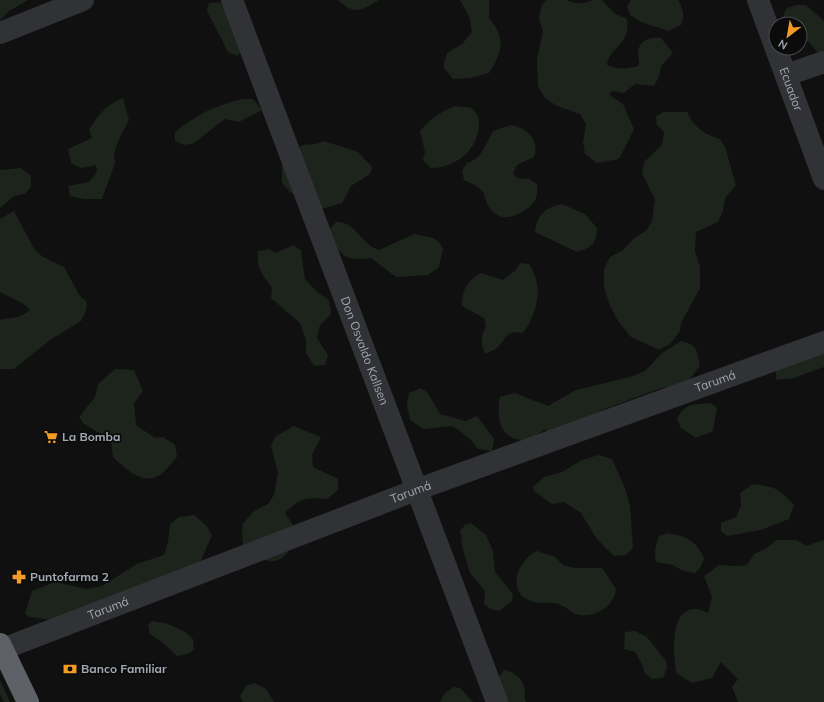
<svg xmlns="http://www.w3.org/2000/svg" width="824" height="702" font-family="Mulish,sans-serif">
<rect width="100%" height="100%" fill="#101011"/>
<path fill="#1c241c" d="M 0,0 L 28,0 L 9,11 L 0,20 Z
M 338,0 L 379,0 C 362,11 353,15 338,0 Z
M 460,0 L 489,0 L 489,18 C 506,38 503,51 489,73 L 470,78 L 453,79 L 443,67 L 447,53 L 462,44 L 472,32 L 469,16 Z
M 546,0 L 566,0 L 574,3 L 584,3 L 593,0 L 602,0 L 615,14 L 627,19 C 631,45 609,47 607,65 C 617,70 628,69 638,66 C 641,60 637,57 638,51 C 640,39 652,37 661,38 L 673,53 L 661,66 L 659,77 L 654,86 L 635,84 L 624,93 L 612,91 L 609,95 L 623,104 L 634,129 L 619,159 L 597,163 L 585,154 L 583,142 L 586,124 L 580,114 L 557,106 L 545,98 L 538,86 L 537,59 L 543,31 L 539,19 L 541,7 Z
M 631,0 L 678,0 C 683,8 685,16 681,25 L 668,31 L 641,22 L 630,15 L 627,6 Z
M 220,2 L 233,23 L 244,49 L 237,56 L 228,52 L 207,11 L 209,3 Z
M 795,5 L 806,5 L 824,21 L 824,56 C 814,52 811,40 800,37 L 800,24 L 784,24 L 782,18 L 786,9 Z
M 123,98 L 129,120 L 118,141 L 114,154 L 115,163 L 102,199 L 84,199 L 70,196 L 68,186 L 89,182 L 97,172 L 96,165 L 81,168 L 71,163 L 68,149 L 92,138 L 89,130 C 97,116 108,103 123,98 Z
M 243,99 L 253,99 L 262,110 L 239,122 L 225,119 L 194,143 L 184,145 L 175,141 L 175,132 C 195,115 218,104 243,99 Z
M 456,106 L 472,108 C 474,111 479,117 479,121 C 480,149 456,168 431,168 L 423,160 L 425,152 L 420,131 C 430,119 441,111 456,106 Z
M 664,112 L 687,112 C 695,128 704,134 720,139 L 725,147 L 736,185 L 725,198 L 723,211 L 718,222 L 696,232 L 695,251 L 700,267 L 700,288 L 681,323 L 680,331 L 670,344 L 659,350 L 631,337 L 618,321 L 609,303 L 604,287 L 604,269 L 610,257 L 623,250 L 634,238 L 646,231 L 652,221 L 655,199 L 642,173 L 644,162 L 662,145 L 664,132 L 657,125 L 656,116 Z
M 511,125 C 527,128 540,140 534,157 L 517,165 L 513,174 L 518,178 L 529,179 L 537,184 C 538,197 536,203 525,210 C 510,220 495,221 487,203 C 485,199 485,194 482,191 C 478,186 470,183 464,180 L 462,171 L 467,163 C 482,159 486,143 493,131 Z
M 324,141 L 358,152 L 372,167 L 370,174 L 351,186 L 342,203 L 321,209 L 290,192 L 282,183 L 282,165 L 302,145 L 316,144 Z
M 21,168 L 31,176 L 31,187 L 25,194 L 14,196 L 0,208 L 0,170 Z
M 562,204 L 585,214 L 597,228 C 596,245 592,247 577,252 L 535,232 C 538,214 544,208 562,204 Z
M 14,211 L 35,250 L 43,257 L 64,267 L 80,296 L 87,302 L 86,311 L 81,321 L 50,340 L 14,369 L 0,369 L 0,320 C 15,316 17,320 30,310 L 24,304 L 0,292 L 0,219 Z
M 336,222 C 355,220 362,245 379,250 L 414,234 L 433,238 L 439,242 L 443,249 L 439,267 L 428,275 L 396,277 L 371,258 C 342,261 339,255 329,230 Z
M 293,245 L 301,250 L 305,279 L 317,292 L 329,300 L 331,314 L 320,325 L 317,338 L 328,355 L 325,365 L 314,366 L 306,353 L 306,340 L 300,323 L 271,298 L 272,288 C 262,274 256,268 258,251 L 269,249 L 276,253 Z
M 520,263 L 529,264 C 544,287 538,311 523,333 C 505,330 507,338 497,348 C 494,350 489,352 485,354 C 480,342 481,337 486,326 L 484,318 L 462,306 C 463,288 466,282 481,273 L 503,280 L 516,270 Z
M 681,341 C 697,345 697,350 700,366 L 689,380 L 676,386 L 661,388 L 602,410 L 588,418 L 565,436 L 545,430 C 539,433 530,440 523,440 C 499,440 496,415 500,397 L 515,393 L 548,406 L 576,390 L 630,377 L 645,371 L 662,353 Z
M 824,352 L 824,367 L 794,378 L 776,380 L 776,368 Z
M 115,369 L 134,370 L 143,391 L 134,403 L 136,425 L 155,438 L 163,437 L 175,445 L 177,457 C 172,462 166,471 160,475 C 142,486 125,468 113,457 L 111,440 L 84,424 L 79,417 L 95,397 L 98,384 Z
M 421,388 L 428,393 L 440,414 L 465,421 L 477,416 L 494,439 L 492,451 L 478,449 L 470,439 L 453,426 L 423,429 L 410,420 L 407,404 L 409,393 Z
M 711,403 L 717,408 L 713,431 L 696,438 L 681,428 L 677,419 C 686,402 693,405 711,403 Z
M 294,426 L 321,437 L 312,455 L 313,467 L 338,479 L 338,490 L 327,499 C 307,497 299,498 285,513 L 293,525 L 294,542 C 291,546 287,554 283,557 C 269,568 253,555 243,546 L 242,525 L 253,512 L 268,504 L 274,495 L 278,473 L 271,446 L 276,436 Z
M 598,455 L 612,459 L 625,488 L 630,506 L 633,548 L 626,555 L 614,556 L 596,538 L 581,513 L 564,502 L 552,504 L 534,491 L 533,487 L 544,477 L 562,472 L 580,461 Z
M 753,484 C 777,487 778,488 794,505 L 789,519 L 761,530 L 727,536 L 721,531 L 721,523 L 736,517 L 741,505 L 740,493 Z
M 194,515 L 206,525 L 212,535 L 200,563 L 58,621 L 30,617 L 25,614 L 32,591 L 55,582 L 87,589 L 102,586 L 137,564 L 164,555 L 168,542 L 170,524 L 179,517 Z
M 471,523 L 486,535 L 493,551 L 495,572 L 513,594 L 512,601 L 499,611 L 491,609 L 484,604 L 485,591 L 470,573 L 461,543 L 462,538 L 460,531 L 465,525 Z
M 668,533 C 687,537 696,540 704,559 L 700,568 L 695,573 L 683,571 L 673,565 L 656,562 C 654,552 655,546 659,536 Z
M 777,540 L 797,540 L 806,546 L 824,540 L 824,702 L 738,702 L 732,687 L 738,679 L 721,662 L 712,678 L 692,683 L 676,673 C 674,656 668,607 697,609 C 700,609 705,612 708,613 L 712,597 L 704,576 L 719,565 L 734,566 L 747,565 L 754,554 L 765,549 Z
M 537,551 L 555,557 L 563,565 L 575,568 L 602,568 L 616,589 C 614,606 597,617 580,615 C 572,614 566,606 558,604 C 549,601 536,605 528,600 C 506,589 519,559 537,551 Z
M 152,621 C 166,622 184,629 193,639 L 194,650 L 187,654 L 177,656 L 163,643 L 150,634 L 148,625 Z
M 635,631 L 647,637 L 666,661 L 667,668 L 663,678 L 652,679 L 644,672 L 642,664 L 635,652 L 624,649 L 625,632 Z
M 504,670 C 512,671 521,677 524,686 C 526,691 523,696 526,702 L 507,702 L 498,678 Z
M 0,681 L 1,682 L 10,702 L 4,702 L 0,694 Z
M 255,683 L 266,689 L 274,702 L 243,702 L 240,696 L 246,686 Z
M 454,687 L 460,688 L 473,702 L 440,702 L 445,693 Z"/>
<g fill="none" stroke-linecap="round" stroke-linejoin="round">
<g stroke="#313236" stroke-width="22">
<path id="s1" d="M 232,0 L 497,702"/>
<path id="s2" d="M 758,0 L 824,179"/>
<path d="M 0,33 L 83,0"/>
<path d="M 786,75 L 824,62"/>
<path id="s3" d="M 0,650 L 416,490 L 824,342"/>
</g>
<path stroke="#5d6167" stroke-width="22" d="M 0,644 L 28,702"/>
</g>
<defs>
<g id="supermarket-bare" transform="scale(1.08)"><path d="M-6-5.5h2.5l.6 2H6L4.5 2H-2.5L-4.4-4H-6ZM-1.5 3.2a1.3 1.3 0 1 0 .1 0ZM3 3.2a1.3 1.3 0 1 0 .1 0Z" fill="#f49a25" stroke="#0b0b0c" stroke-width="2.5" paint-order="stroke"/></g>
<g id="pharmacy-bare" transform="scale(1.08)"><path d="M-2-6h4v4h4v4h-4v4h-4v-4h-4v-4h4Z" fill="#f49a25" stroke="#0b0b0c" stroke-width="2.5" paint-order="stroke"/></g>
<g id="bank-bare" transform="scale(1.08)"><path d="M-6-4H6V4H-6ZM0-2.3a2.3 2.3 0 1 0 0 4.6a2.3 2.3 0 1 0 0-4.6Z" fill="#f49a25" stroke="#0b0b0c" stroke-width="2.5" paint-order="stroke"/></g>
</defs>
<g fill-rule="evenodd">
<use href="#supermarket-bare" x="51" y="437"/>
<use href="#pharmacy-bare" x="19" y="577"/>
<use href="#bank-bare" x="70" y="669"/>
</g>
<g text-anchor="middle" stroke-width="3.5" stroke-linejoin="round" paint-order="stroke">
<g font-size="12" fill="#a1a8b2" stroke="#0b0b0c">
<text dy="4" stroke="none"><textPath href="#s2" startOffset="95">Ecuador</textPath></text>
<text dy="4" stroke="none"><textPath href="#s1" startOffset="375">Don Osvaldo Kallsen</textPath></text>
<text dy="4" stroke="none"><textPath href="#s3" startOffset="764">Tarumá</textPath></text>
<text dy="4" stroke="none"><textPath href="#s3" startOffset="440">Tarumá</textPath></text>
<text dy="4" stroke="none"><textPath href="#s3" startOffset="116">Tarumá</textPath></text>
</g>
<g font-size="12" font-weight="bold" fill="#a1a8b2" stroke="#0b0b0c" text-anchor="start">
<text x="62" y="441">La Bomba</text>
<text x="30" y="581">Puntofarma 2</text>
<text x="81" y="673">Banco Familiar</text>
</g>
</g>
<g transform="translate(788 36) rotate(211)"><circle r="19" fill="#0b0b0c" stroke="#474a4e"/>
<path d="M0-3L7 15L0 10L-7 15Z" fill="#f49a25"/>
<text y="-6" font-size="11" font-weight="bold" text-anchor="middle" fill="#a1a8b2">N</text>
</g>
</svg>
